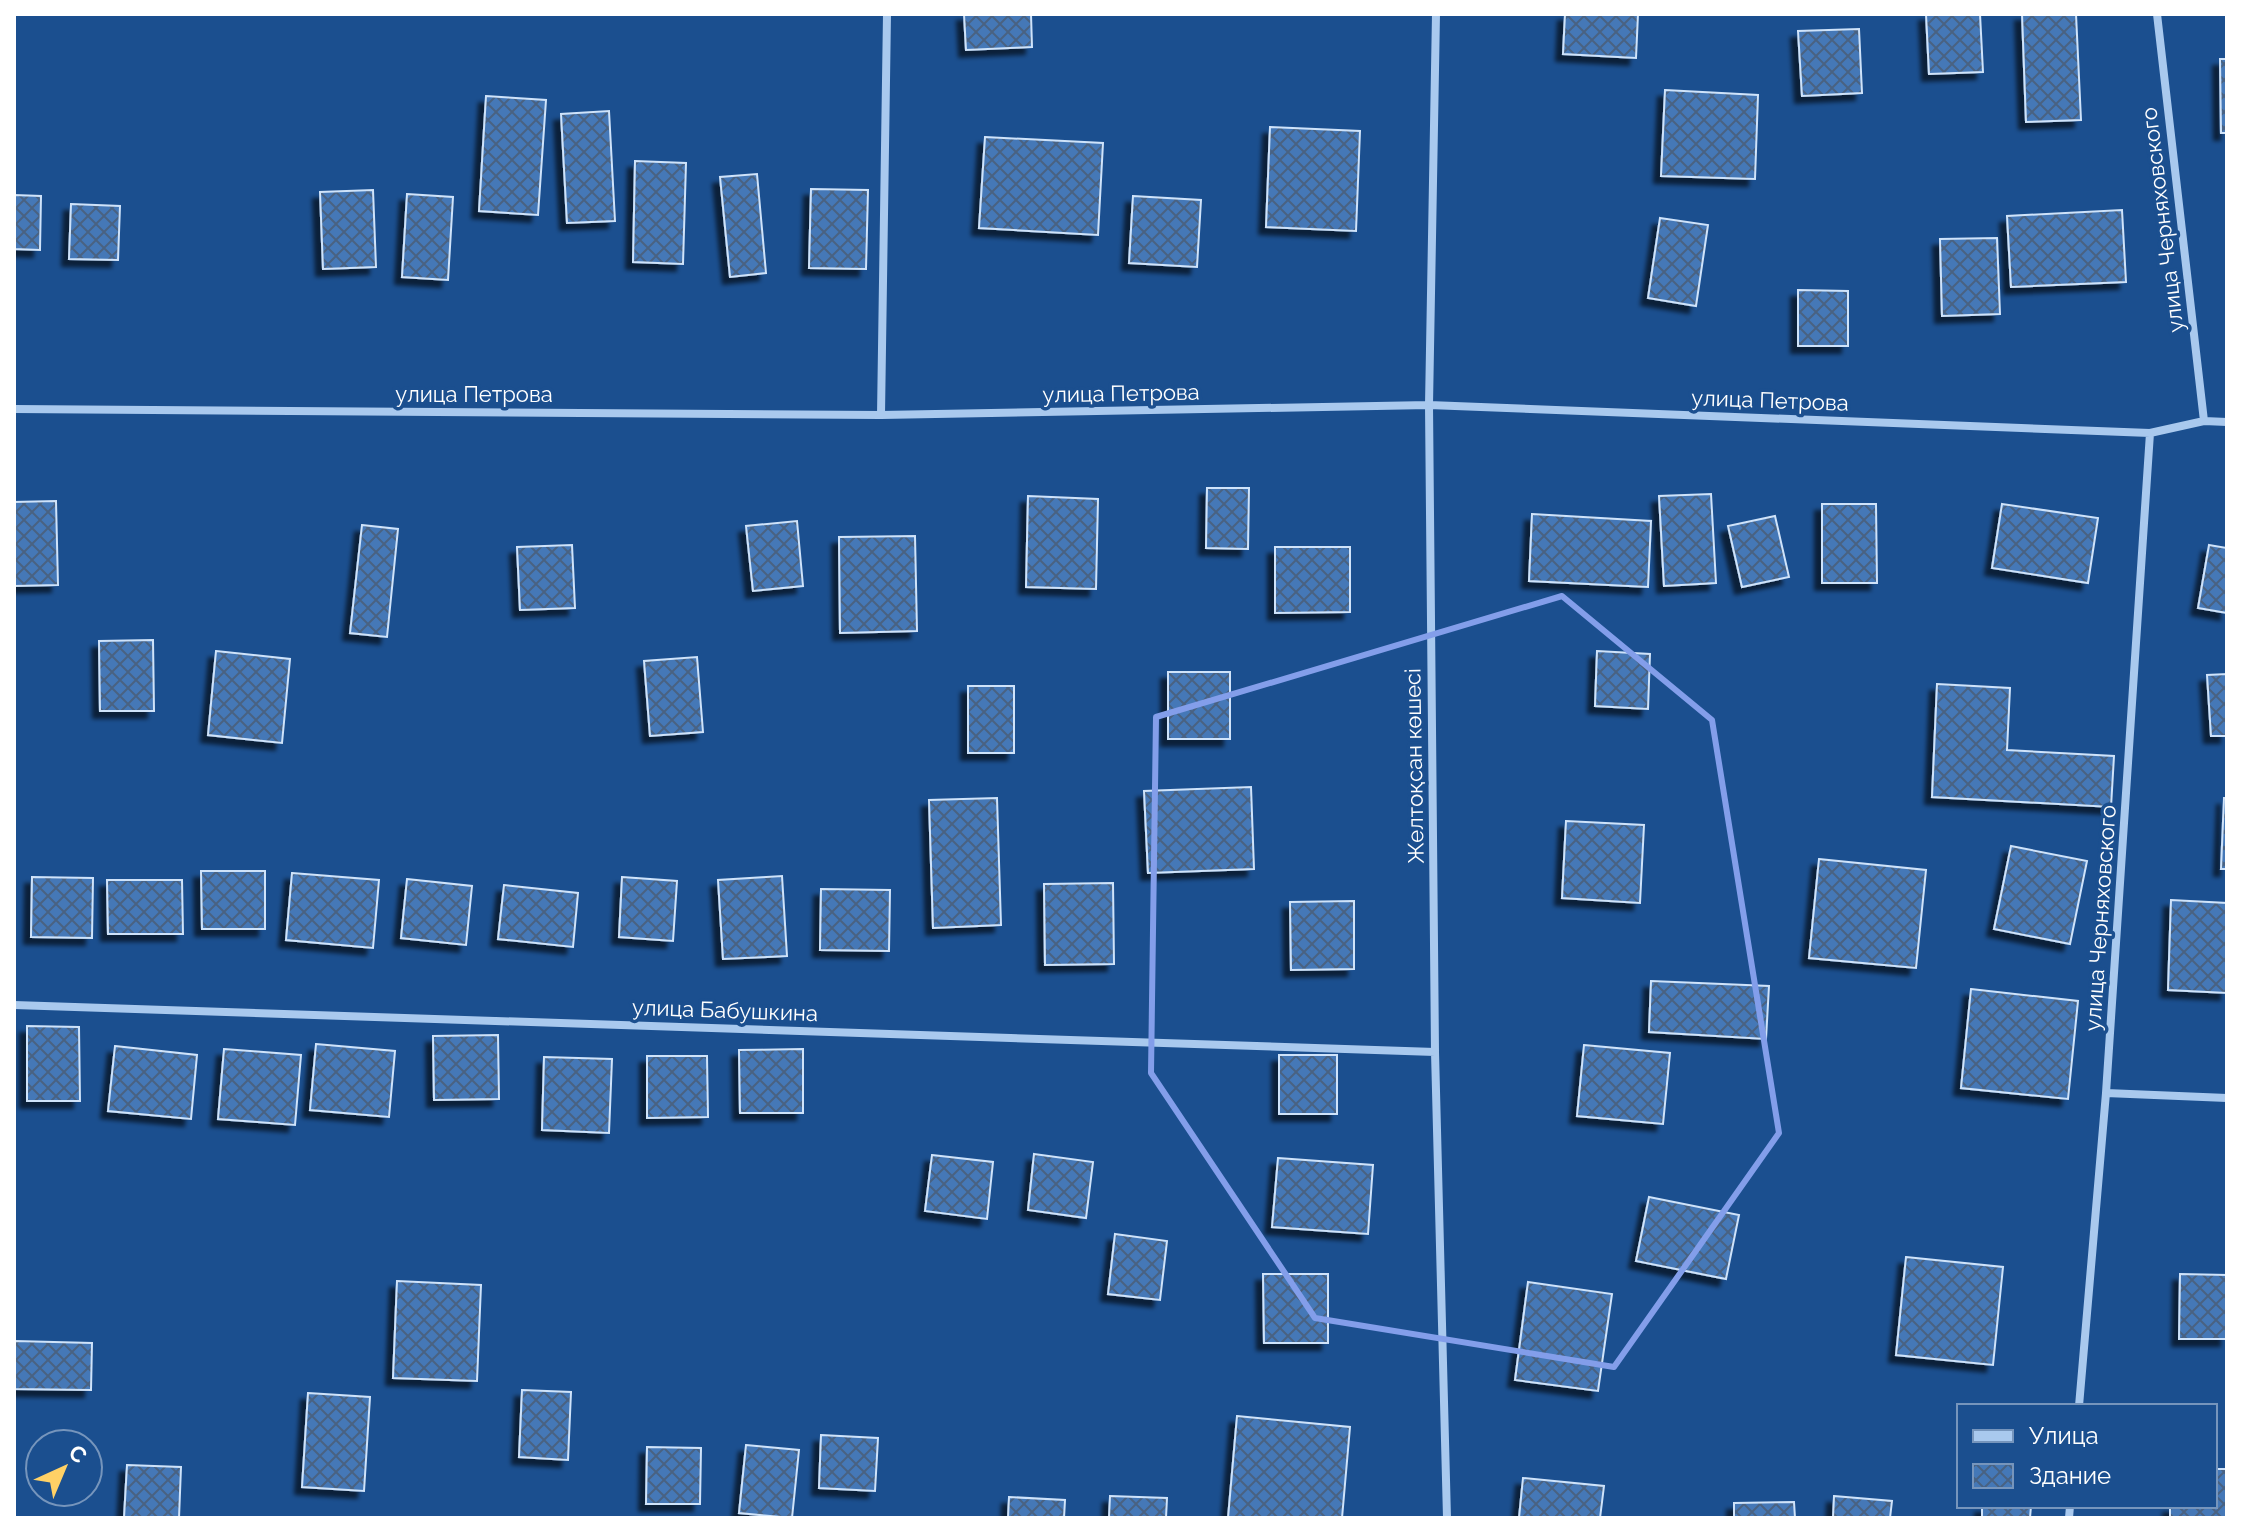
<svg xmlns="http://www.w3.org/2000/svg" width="2241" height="1532" font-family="Raleway,sans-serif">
<defs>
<pattern id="building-cross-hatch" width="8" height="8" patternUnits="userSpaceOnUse" patternTransform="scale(2)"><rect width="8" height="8" fill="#4478b7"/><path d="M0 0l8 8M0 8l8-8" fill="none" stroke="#486282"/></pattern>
<filter id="shadow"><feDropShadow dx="-7" dy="7" stdDeviation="2" flood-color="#0009"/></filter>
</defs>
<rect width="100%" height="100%" fill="#1b4f8f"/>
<path fill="url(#building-cross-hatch)" stroke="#cfe3fa" stroke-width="2" filter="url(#shadow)" d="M 964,14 L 1031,14 L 1032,47 L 966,50 Z
M 1565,14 L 1638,14 L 1636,58 L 1563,54 Z
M 1926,14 L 1980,14 L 1983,72 L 1929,74 Z
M 2022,14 L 2076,14 L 2081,120 L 2026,122 Z
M 1859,29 L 1862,93 L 1802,96 L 1798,31 Z
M 2220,59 L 2227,59 L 2227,133 L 2221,133 Z
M 1665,90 L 1758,95 L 1755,179 L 1661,176 Z
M 486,96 L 546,100 L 538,215 L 479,211 Z
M 609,111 L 615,221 L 567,223 L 561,114 Z
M 1270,127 L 1360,131 L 1356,231 L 1266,227 Z
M 985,137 L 1103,143 L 1098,235 L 979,228 Z
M 635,161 L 686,163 L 683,264 L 633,262 Z
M 757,174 L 766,273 L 730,277 L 720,177 Z
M 811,189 L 868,190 L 866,269 L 809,268 Z
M 373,190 L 376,267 L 323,269 L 320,192 Z
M 407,194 L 453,197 L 448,280 L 402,277 Z
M 14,195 L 41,196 L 40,250 L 14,249 Z
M 1133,196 L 1201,200 L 1197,267 L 1129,263 Z
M 71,204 L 120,206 L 118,260 L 69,259 Z
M 2122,210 L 2126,282 L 2011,287 L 2007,216 Z
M 1660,218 L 1708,225 L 1696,306 L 1648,298 Z
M 1997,238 L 2000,314 L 1942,316 L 1940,239 Z
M 1798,290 L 1848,291 L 1848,346 L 1798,346 Z
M 1207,488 L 1249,488 L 1248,549 L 1206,548 Z
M 1711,494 L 1716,583 L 1664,586 L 1659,496 Z
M 1028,496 L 1098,499 L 1096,589 L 1026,587 Z
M 56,501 L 58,585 L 14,586 L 14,502 Z
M 1822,504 L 1876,504 L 1877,583 L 1822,583 Z
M 2002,504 L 2098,518 L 2088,583 L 1992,568 Z
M 1532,514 L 1651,521 L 1648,587 L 1529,581 Z
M 1775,516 L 1789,577 L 1742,587 L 1728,526 Z
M 797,521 L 803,586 L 753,591 L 746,526 Z
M 362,525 L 398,529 L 387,637 L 350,633 Z
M 915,536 L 917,631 L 840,633 L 839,537 Z
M 572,545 L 575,608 L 520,610 L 517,547 Z
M 2209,545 L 2227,548 L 2227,613 L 2198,608 Z
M 1275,547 L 1350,547 L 1350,612 L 1275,613 Z
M 153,640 L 154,711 L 100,711 L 99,641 Z
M 216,651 L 290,659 L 282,743 L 208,735 Z
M 1597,651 L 1650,654 L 1648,709 L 1595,706 Z
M 697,657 L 703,732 L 650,736 L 644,661 Z
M 1168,672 L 1230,672 L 1230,739 L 1168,739 Z
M 2227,674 L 2227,736 L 2211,736 L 2207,675 Z
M 1937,684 L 2010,688 L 2007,750 L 2114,756 L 2111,807 L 1932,797 Z
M 968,686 L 1014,686 L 1014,753 L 968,753 Z
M 1251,787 L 1254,869 L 1148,873 L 1144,791 Z
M 997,798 L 1001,925 L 933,928 L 929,800 Z
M 2224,798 L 2227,798 L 2227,869 L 2221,869 Z
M 1566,821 L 1644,825 L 1640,903 L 1562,898 Z
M 2011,846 L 2087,861 L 2070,944 L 1994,929 Z
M 1819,859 L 1926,870 L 1916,968 L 1809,958 Z
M 201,871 L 265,871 L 265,929 L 202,929 Z
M 292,873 L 379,880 L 373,948 L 286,940 Z
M 782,876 L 787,956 L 723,959 L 718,880 Z
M 32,877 L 93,878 L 92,938 L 31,937 Z
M 622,877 L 677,881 L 673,941 L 619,937 Z
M 407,879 L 472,886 L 466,945 L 401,938 Z
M 107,880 L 182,880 L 183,934 L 108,934 Z
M 1113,883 L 1114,964 L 1045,965 L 1044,884 Z
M 504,885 L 578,893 L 573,947 L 498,939 Z
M 821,889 L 890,890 L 889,951 L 820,950 Z
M 2171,900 L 2227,903 L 2227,993 L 2168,990 Z
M 1354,901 L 1354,969 L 1291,970 L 1290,902 Z
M 1651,981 L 1769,986 L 1766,1039 L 1649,1032 Z
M 1971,989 L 2078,1001 L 2068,1099 L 1961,1088 Z
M 27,1026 L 79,1027 L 80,1101 L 27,1101 Z
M 498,1035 L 499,1099 L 434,1100 L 433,1036 Z
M 316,1044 L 395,1051 L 389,1117 L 310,1110 Z
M 1584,1045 L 1670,1053 L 1663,1124 L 1577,1116 Z
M 115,1046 L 197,1055 L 191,1119 L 108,1111 Z
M 224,1049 L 301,1055 L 295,1125 L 218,1119 Z
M 803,1049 L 803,1113 L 740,1113 L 739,1050 Z
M 1279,1055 L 1337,1055 L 1337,1114 L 1279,1114 Z
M 647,1056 L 707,1056 L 708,1117 L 647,1118 Z
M 544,1057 L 612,1059 L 609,1133 L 542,1130 Z
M 1034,1154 L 1093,1162 L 1086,1218 L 1028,1210 Z
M 932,1155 L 993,1162 L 987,1219 L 925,1211 Z
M 1278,1158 L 1373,1165 L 1368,1234 L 1272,1227 Z
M 1649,1197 L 1739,1215 L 1726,1279 L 1636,1261 Z
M 1115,1234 L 1167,1241 L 1160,1300 L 1108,1294 Z
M 1906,1257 L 2003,1267 L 1993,1365 L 1896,1355 Z
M 1263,1274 L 1328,1274 L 1328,1343 L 1264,1343 Z
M 2180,1274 L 2227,1275 L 2227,1339 L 2179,1339 Z
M 397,1281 L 481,1285 L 477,1381 L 393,1378 Z
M 1528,1282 L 1612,1294 L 1598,1391 L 1515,1380 Z
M 15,1341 L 92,1343 L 91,1390 L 14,1389 Z
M 522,1390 L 571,1392 L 568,1460 L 519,1457 Z
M 308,1393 L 370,1397 L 364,1491 L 302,1487 Z
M 1237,1416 L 1350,1427 L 1342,1518 L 1228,1518 Z
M 821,1435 L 878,1438 L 875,1491 L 819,1488 Z
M 746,1445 L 799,1450 L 792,1518 L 739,1513 Z
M 647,1447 L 701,1448 L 700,1504 L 646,1504 Z
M 127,1465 L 181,1467 L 179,1518 L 124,1518 Z
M 2215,1469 L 2227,1469 L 2227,1518 L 2170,1518 L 2170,1506 L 2215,1506 Z
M 1523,1478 L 1604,1486 L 1600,1518 L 1519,1518 Z
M 1110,1496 L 1167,1498 L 1166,1518 L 1109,1518 Z
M 1834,1496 L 1892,1501 L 1890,1518 L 1833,1518 Z
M 1009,1497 L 1065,1500 L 1064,1518 L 1008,1518 Z
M 1794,1502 L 1795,1518 L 1734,1518 L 1734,1503 Z
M 1982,1506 L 2031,1506 L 2030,1518 L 1982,1518 Z"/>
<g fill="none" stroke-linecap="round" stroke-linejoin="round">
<path stroke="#a9c9ee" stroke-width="8" d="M 1436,14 L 1429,405 L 1435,1052 L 1447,1518
M 2157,14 L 2204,421
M 14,409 L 881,415 L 1429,405 L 2150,433 L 2204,421 L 2227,422
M 881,415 L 887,14
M 14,1005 L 1435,1052
M 2106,1093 L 2227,1098
M 2079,1406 L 2106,1093 L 2150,433
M 2069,1518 L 2070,1506"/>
</g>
<path fill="none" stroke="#839eea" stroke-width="6" stroke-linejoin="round" d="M 1562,596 L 1712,720 L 1779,1133 L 1614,1367 L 1315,1318 L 1151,1073 L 1156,717 Z"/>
<g text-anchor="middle" stroke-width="7" stroke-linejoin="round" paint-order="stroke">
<g font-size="22" fill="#fff" stroke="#1b4f8f">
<text transform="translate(2162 220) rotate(-97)" y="8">улица Черняховского</text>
<text transform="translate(1121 393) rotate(-1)" y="8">улица Петрова</text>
<text x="474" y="402">улица Петрова</text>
<text transform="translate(1770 400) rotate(2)" y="8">улица Петрова</text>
<text transform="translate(1414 766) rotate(-91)" y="8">Желтоқсан көшесі</text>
<text transform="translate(2100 918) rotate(-86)" y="8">улица Черняховского</text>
<text transform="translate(725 1010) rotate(2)" y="8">улица Бабушкина</text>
</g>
</g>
<rect width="2241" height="1532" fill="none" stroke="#ffffff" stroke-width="32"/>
<rect x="1957" y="1404" width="260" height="104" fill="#1b4f8f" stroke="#7695bc" stroke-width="2"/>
<rect x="1973" y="1430" width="40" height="12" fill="#a9c9ee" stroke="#7695bc" stroke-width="2"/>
<text x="2029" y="1444" font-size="24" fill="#ffffff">Улица</text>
<rect x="1973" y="1464" width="40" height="24" fill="url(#building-cross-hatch)" stroke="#7695bc" stroke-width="2"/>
<text x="2029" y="1484" font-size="24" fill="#ffffff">Здание</text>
<g transform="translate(64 1468) rotate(44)"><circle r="38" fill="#1b4f8f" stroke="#7695bc" stroke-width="2"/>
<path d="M0-6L14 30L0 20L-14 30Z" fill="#ffd166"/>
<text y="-12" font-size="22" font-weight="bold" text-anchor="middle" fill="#ffffff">С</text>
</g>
</svg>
